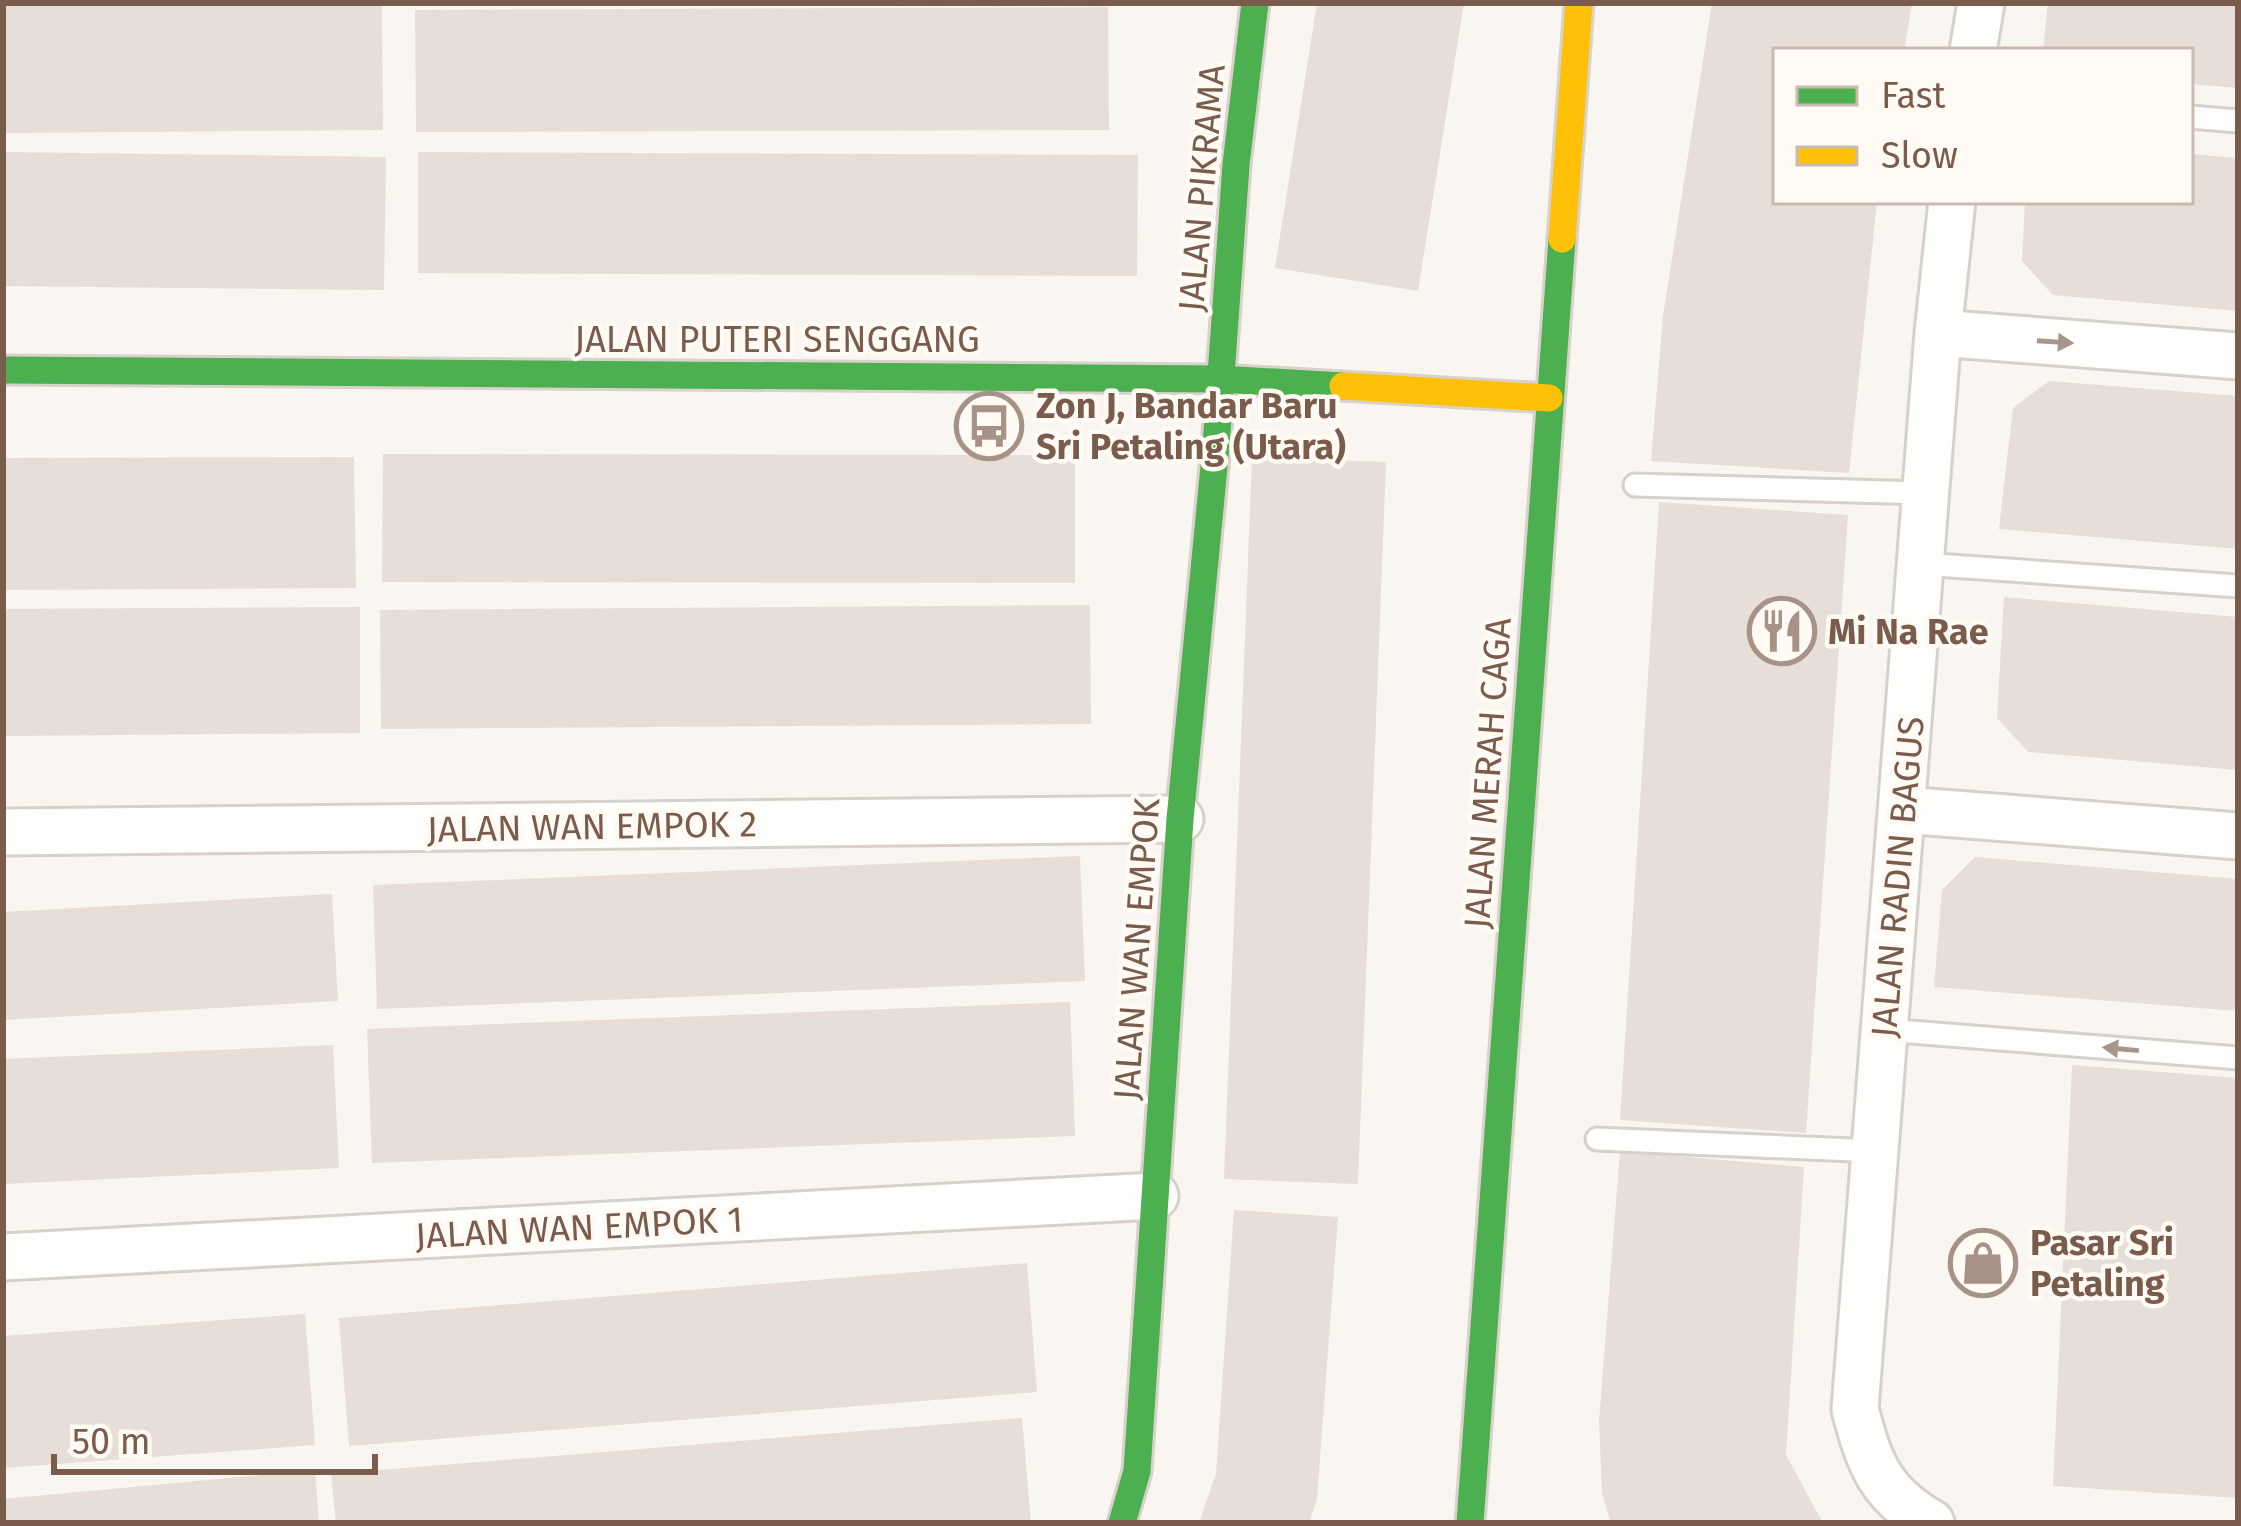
<svg xmlns="http://www.w3.org/2000/svg" width="2241" height="1526" font-family="'Fira Sans',sans-serif">
<rect width="100%" height="100%" fill="#f9f5f0"/>
<path fill="#e6ded7" d="M 3,3 L 382,3 L 383,130 L 3,133 Z
M 1317,3 L 1464,3 L 1418,291 L 1275,268 Z
M 1712,3 L 1912,3 L 1904,51 L 1776,51 L 1776,201 L 1877,201 L 1849,473 L 1651,461 L 1663,316 Z
M 2048,3 L 2238,3 L 2238,88 L 2190,84 L 2190,51 L 2043,51 Z
M 1108,7 L 1109,130 L 416,132 L 415,10 Z
M 3,152 L 386,157 L 384,290 L 3,286 Z
M 418,152 L 1138,155 L 1137,276 L 418,273 Z
M 2190,154 L 2238,158 L 2238,311 L 2053,295 L 2022,261 L 2025,201 L 2190,201 Z
M 2049,381 L 2238,396 L 2238,549 L 1999,529 L 2013,408 Z
M 383,454 L 1075,455 L 1075,583 L 382,582 Z
M 354,457 L 356,588 L 3,590 L 3,458 Z
M 1252,457 L 1386,462 L 1358,1184 L 1224,1179 Z
M 1659,502 L 1848,515 L 1806,1133 L 1620,1120 Z
M 2004,597 L 2238,617 L 2238,770 L 2028,752 L 1997,718 Z
M 1090,605 L 1091,724 L 381,729 L 380,610 Z
M 360,607 L 360,733 L 3,736 L 3,609 Z
M 1080,856 L 1085,981 L 377,1009 L 373,885 Z
M 1975,857 L 2238,879 L 2238,1011 L 1934,987 L 1942,890 Z
M 332,894 L 338,1001 L 3,1020 L 3,912 Z
M 1070,1002 L 1075,1136 L 372,1163 L 367,1029 Z
M 333,1045 L 339,1168 L 3,1184 L 3,1059 Z
M 2072,1065 L 2238,1078 L 2238,1498 L 2053,1486 Z
M 1620,1151 L 1804,1167 L 1786,1455 L 1823,1523 L 1611,1523 L 1602,1493 L 1599,1421 Z
M 1234,1210 L 1338,1217 L 1317,1499 L 1309,1523 L 1199,1523 L 1216,1474 Z
M 1027,1263 L 1037,1392 L 349,1446 L 339,1318 Z
M 305,1314 L 315,1445 L 3,1468 L 3,1336 Z
M 1022,1418 L 1031,1523 L 336,1523 L 331,1474 Z
M 315,1470 L 319,1523 L 3,1523 L 3,1499 Z"/>
<g fill="none" stroke-linecap="round" stroke-linejoin="round">
<g stroke="#d7d1cb" stroke-width="27">
<path id="lane" d="M 2190,117 L 2238,121
M 1635,485 L 1926,493
M 1921,564 L 2238,586
M 1885,1030 L 2238,1058
M 1597,1139 L 1876,1151"/>
</g>
<g stroke="#d7d1cb" stroke-width="51">
<path id="street" d="M 1973,51 L 1981,3
M 1938,333 L 2238,356
M 1903,810 L 2238,836
M 3,832 L 1180,819
M 3,1257 L 1155,1196
M 1931,1523 C 1880,1494 1869,1463 1855,1409 L 1938,333 L 1952,201"/>
</g>
<g stroke="#d9d2cb" stroke-width="33">
<path id="fast" d="M 3,370 L 1220,379 L 1343,386
M 1122,1523 L 1137,1471 L 1180,819 L 1216,446 L 1236,165 L 1255,3
M 1470,1523 L 1562,239"/>
</g>
<g stroke="#d9d2cb" stroke-width="33">
<path id="slow" d="M 1562,239 L 1579,3
M 1343,386 L 1549,398"/>
</g>
<use href="#lane" stroke="#fefefd" stroke-width="21"/>
<use href="#street" stroke="#fefefd" stroke-width="45"/>
<use href="#fast" stroke="#4caf50" stroke-width="27"/>
<use href="#slow" stroke="#ffc107" stroke-width="27"/>
</g>
<defs><path id="oneway-solid" d="M-6-.8H1V-3.2L6.5 0L1 3.2V.8H-6Z" transform="scale(3)"/></defs>
<g fill="#a8958b">
<use href="#oneway-solid" transform="translate(2055 342) rotate(4)"/>
<use href="#oneway-solid" transform="translate(2121 1049) rotate(-175)"/>
</g>
<defs>
<g id="bus-ring" transform="scale(3.45)"><circle r="9.5" fill="#fffaf3" stroke="#a69286" stroke-width="1.5"/><path d="M-5-6H5V4H4V6H2V4H-2V6H-4V4H-5ZM-3.5-4V0h7V-4ZM-3.5 1.2v1.5H-2V1.2ZM2 1.2v1.5H3.5V1.2Z" fill="#a69286"/></g>
<g id="restaurant-ring" transform="scale(3.45)"><circle r="9.5" fill="#fffaf3" stroke="#a69286" stroke-width="1.5"/><path d="M-5-6h1v4h1v-4h1v4h1v-4h1v5L-1.5 .5V6h-2V.5L-5-1ZM5-6V6H3V1.5H1.5Q1.5-4 5-6Z" fill="#a69286"/></g>
<g id="shop-ring" transform="scale(3.45)"><circle r="9.5" fill="#fffaf3" stroke="#a69286" stroke-width="1.5"/><path d="M-5-2.5h2.3a2.7 3.5 0 0 1 5.4 0H5L5.5 6h-11ZM-1.5-2.5h3a1.5 2.3 0 0 0-3 0Z" fill="#a69286"/></g>
</defs>
<g fill-rule="evenodd">
<use href="#bus-ring" x="989" y="426"/>
<use href="#restaurant-ring" x="1782" y="631"/>
<use href="#shop-ring" x="1983" y="1263"/>
</g>
<g text-anchor="middle" stroke-width="9" stroke-linejoin="round" paint-order="stroke">
<g font-size="36" fill="#7a5c4d" stroke="#fffaf3">
<text transform="translate(1201 188) rotate(-85)" y="13">JALAN PIKRAMA</text>
<text x="777" y="352">JALAN PUTERI SENGGANG</text>
<text transform="translate(1487 773) rotate(-86)" y="13">JALAN MERAH CAGA</text>
<text transform="translate(592 826) rotate(-1)" y="13">JALAN WAN EMPOK 2</text>
<text transform="translate(1897 877) rotate(-85)" y="13">JALAN RADIN BAGUS</text>
<text transform="translate(1136 949) rotate(-86)" y="13">JALAN WAN EMPOK</text>
<text transform="translate(579 1227) rotate(-3)" y="13">JALAN WAN EMPOK 1</text>
</g>
<g font-size="36" font-weight="bold" fill="#7a5c4d" stroke="#fffaf3" text-anchor="start">
<text x="1036" y="418">Zon J, Bandar Baru<tspan x="1036" dy="41">Sri Petaling (Utara)</tspan></text>
<text x="1828" y="644">Mi Na Rae</text>
<text x="2030" y="1255">Pasar Sri<tspan x="2030" dy="41">Petaling</tspan></text>
</g>
</g>
<rect width="2241" height="1526" fill="none" stroke="#7a5c4d" stroke-width="12"/>
<rect x="1773" y="48" width="420" height="156" fill="#fffaf3" stroke="#cabbb1" stroke-width="3"/>
<rect x="1797" y="87" width="60" height="18" fill="#4caf50" stroke="#cabbb1" stroke-width="3"/>
<text x="1881" y="108" font-size="36" fill="#7a5c4d">Fast</text>
<rect x="1797" y="147" width="60" height="18" fill="#ffc107" stroke="#cabbb1" stroke-width="3"/>
<text x="1881" y="168" font-size="36" fill="#7a5c4d">Slow</text>
<path d="M54 1454v18h321v-18" fill="none" stroke="#7a5c4d" stroke-width="6"/>
<text x="72" y="1454" font-size="36" fill="#7a5c4d" stroke="#fffaf3" stroke-width="9" paint-order="stroke">50 m</text>
</svg>
